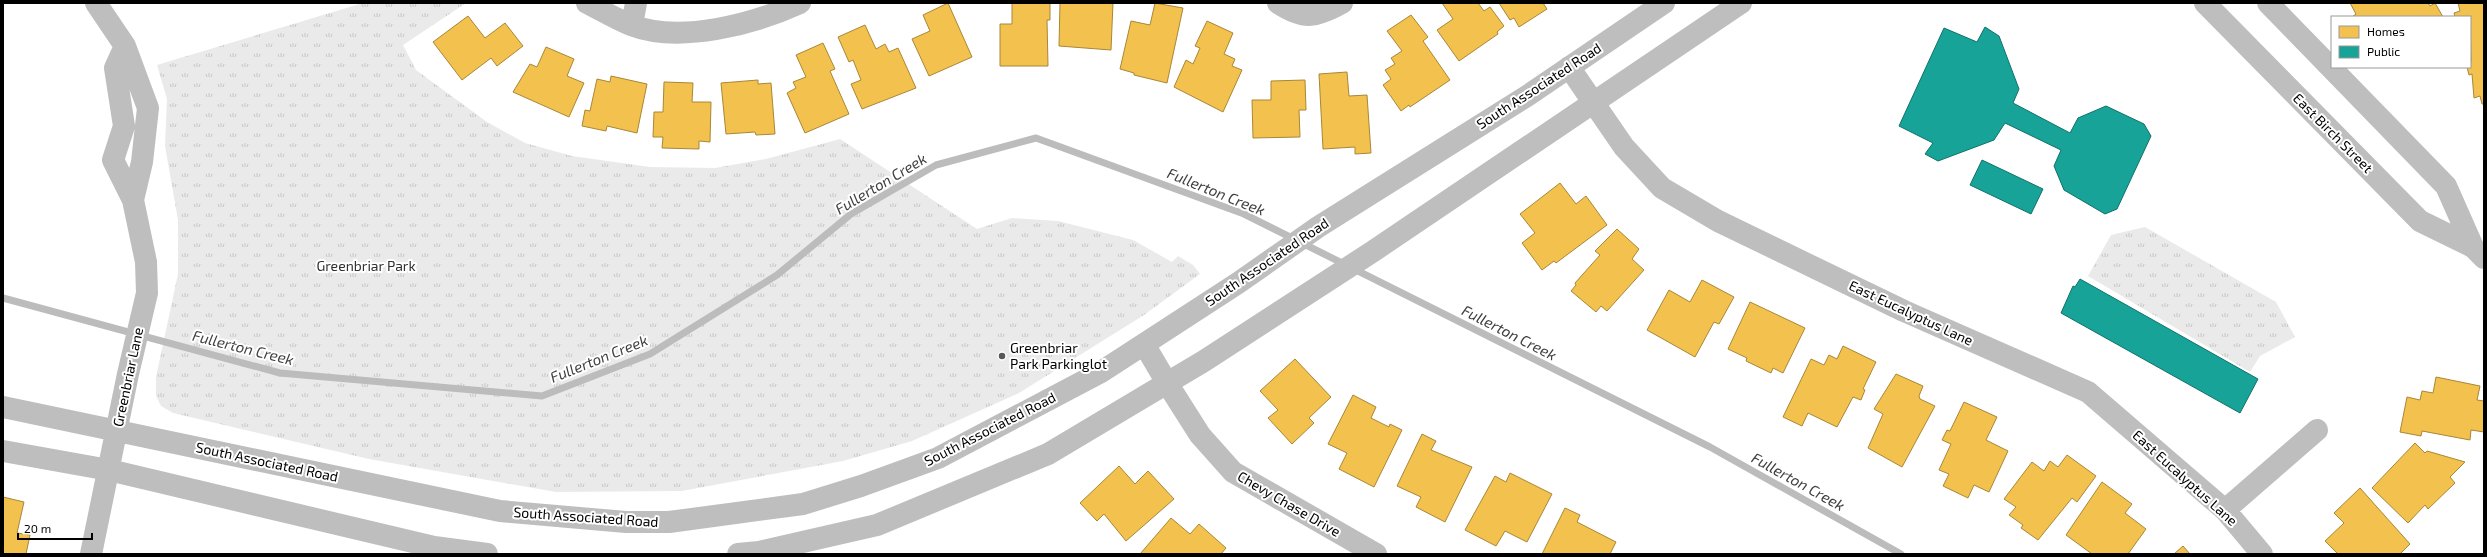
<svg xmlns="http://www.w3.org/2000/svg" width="2487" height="557" font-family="'Exo 2',sans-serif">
<defs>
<pattern id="park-tufts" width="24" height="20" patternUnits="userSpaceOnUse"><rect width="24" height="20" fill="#eaeaea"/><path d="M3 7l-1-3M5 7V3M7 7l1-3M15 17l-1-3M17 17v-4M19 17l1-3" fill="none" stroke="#c7c7c7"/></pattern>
</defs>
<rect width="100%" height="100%" fill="#fff"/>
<path fill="url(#park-tufts)" d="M 363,3 L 466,3 L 403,45 L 416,70 L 487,122 L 525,143 L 572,156 L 650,167 L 715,168 L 766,159 L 840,139 L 977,229 L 1012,218 L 1058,221 L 1133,240 L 1172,262 L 1178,256 L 1193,265 L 1200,274 L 1144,315 L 1019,393 L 912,441 L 843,461 L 682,491 L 556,492 L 369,459 L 173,413 L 161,406 L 156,396 L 156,377 L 178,274 L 178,220 L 165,146 L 167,99 L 157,65 Z
M 2145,227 L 2276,302 L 2295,337 L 2260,356 L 2250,372 L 2088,276 L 2111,235 Z"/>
<path fill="#f2c14e" stroke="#a98737" d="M 948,3 L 972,57 L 929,76 L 912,39 L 930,31 L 923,15 Z
M 1012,3 L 1050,3 L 1050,20 L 1047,20 L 1048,66 L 1000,66 L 1000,24 L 1012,24 Z
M 1060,3 L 1113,3 L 1111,50 L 1059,46 Z
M 1155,3 L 1183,8 L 1167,83 L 1134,75 L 1134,73 L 1120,69 L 1131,21 L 1150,25 Z
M 1442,3 L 1478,3 L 1484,11 L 1490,7 L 1504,26 L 1497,32 L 1498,34 L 1459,61 L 1437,30 L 1453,19 Z
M 1499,3 L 1543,3 L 1547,9 L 1519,27 L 1514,18 L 1510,20 Z
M 2350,3 L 2428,3 L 2430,6 L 2435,3 L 2443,17 L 2352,17 L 2356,14 Z
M 2458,3 L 2484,3 L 2484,104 L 2482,104 L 2480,96 L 2474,98 L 2472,74 L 2469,75 L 2467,67 L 2470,67 L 2471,61 L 2470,17 L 2455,17 L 2454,13 L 2460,11 Z
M 1411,15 L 1428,37 L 1423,41 L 1450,80 L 1410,107 L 1409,105 L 1401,111 L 1383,85 L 1391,79 L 1385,70 L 1395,64 L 1391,58 L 1402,51 L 1387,31 Z
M 468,16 L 485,38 L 505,23 L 523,46 L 497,66 L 491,58 L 462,80 L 433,42 Z
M 1207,21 L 1233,33 L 1224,54 L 1235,59 L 1232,66 L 1242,70 L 1223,112 L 1174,87 L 1186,60 L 1193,64 L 1200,48 L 1195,46 Z
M 865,25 L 876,49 L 885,44 L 889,52 L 898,48 L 916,88 L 862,109 L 851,84 L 861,80 L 853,60 L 849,62 L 838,37 Z
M 823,43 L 835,69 L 830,71 L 849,114 L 805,133 L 787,93 L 796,88 L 793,82 L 806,77 L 796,55 Z
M 546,47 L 574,59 L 567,76 L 584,83 L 569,117 L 513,92 L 530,64 L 537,67 Z
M 1347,72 L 1349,96 L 1367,95 L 1371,153 L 1355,154 L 1355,147 L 1323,149 L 1319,74 Z
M 611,76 L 647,84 L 637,133 L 607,126 L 606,131 L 582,126 L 585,110 L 590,111 L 597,79 L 610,82 Z
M 758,80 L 758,84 L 771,83 L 775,134 L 756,135 L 755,132 L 726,134 L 721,83 Z
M 1305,80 L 1306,110 L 1299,110 L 1300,137 L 1253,138 L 1252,100 L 1271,100 L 1271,81 Z
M 664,82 L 693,83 L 692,102 L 711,102 L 710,142 L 699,141 L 699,149 L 662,148 L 663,137 L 653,137 L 654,112 L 663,112 Z
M 1560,183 L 1576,204 L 1586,196 L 1607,225 L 1556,263 L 1554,261 L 1542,270 L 1522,243 L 1535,233 L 1520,214 Z
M 1617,229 L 1639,249 L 1632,259 L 1644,270 L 1607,311 L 1601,306 L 1596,312 L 1571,291 L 1576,285 L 1575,283 L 1600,255 L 1595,251 Z
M 1702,280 L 1734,297 L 1719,324 L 1714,322 L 1695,357 L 1647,330 L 1669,290 L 1690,302 Z
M 1750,302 L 1805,328 L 1783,373 L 1773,368 L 1771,373 L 1746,361 L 1747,358 L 1728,349 Z
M 1843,346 L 1876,362 L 1863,389 L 1865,390 L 1861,400 L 1853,397 L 1837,427 L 1808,413 L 1802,426 L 1783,417 L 1811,359 L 1824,365 L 1829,355 L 1837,359 Z
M 1295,359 L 1331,397 L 1309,418 L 1314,423 L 1292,444 L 1268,418 L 1278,410 L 1260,391 Z
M 1896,374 L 1923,386 L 1919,396 L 1920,399 L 1935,406 L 1902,467 L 1868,448 L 1883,414 L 1874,409 Z
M 2436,377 L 2480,386 L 2477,400 L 2484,401 L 2484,432 L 2471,430 L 2470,440 L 2422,431 L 2421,436 L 2400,432 L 2407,397 L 2420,400 L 2422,391 L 2433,393 Z
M 1353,395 L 1376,407 L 1371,418 L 1389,427 L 1390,424 L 1402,430 L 1374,487 L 1339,469 L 1347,453 L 1328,444 Z
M 1964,402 L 1997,417 L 1986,440 L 2008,451 L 1989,492 L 1974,485 L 1968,498 L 1943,486 L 1949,474 L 1939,470 L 1951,444 L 1942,440 L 1947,430 L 1950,431 Z
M 1422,434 L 1436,441 L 1431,450 L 1472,467 L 1445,522 L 1416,507 L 1421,497 L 1397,486 Z
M 2415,443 L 2425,453 L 2427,451 L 2465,462 L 2450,477 L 2455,483 L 2428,509 L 2425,505 L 2408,523 L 2372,488 Z
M 2067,455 L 2096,476 L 2077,502 L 2072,498 L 2038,540 L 2021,528 L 2023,525 L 2009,515 L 2016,507 L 2004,499 L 2032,462 L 2044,471 L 2050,461 L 2058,467 Z
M 1119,466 L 1135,484 L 1148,471 L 1174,499 L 1126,541 L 1104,514 L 1097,521 L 1080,503 Z
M 1510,473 L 1552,494 L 1527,542 L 1505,531 L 1496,546 L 1465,530 L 1495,476 L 1506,482 Z
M 2102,482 L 2132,504 L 2125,513 L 2146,529 L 2128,554 L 2092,554 L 2066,535 Z
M 2360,488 L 2410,544 L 2400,554 L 2338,554 L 2325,541 L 2344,523 L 2334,513 Z
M 3,497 L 24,502 L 17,533 L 30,535 L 26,554 L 3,554 Z
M 1565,508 L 1580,515 L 1577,522 L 1616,542 L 1610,554 L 1542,554 Z
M 1171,518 L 1190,534 L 1199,524 L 1226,548 L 1221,554 L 1140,554 Z
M 2183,546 L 2190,554 L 2174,554 Z"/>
<path fill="#17a398" stroke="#10726a" d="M 1985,27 L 1999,36 L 2019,89 L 2013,103 L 2070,133 L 2078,118 L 2106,106 L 2144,124 L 2151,136 L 2117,209 L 2105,214 L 2064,190 L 2054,166 L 2061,150 L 2005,123 L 1994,140 L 1938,161 L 1925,154 L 1933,143 L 1899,126 L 1944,28 L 1977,42 Z
M 1982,160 L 2043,189 L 2031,214 L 1970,185 Z
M 2080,279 L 2258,379 L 2240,413 L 2061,313 L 2073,286 L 2075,287 Z"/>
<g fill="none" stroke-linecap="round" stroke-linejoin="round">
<path stroke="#bcbcbc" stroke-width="7" d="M 3,298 L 280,373 L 542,396 L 650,354 L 777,275 L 851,214 L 936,165 L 1036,138 L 1244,214 L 1710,447 L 1901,554"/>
<path stroke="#bebebe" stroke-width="22" d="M 96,3 L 125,46 L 148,108 L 142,162 L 133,200
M 587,3 C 601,10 616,19 631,25 C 680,44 754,24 800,3
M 1278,3 C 1304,20 1315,18 1342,3
M 2205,3 L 2420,221 L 2473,247
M 2268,3 L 2446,186 L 2473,247 L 2484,258
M 632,25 L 636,3
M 1569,67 L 1624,147 L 1662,188 L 1718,221 L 1904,311 L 2088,392 L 2225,510 L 2262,554
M 1144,344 L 1167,383 L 1200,435 L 1233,472 L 1376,554
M 3,407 L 500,511 L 626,522 L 669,522 L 803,504 L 861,486 L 938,458 L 1101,372 L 1238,283 L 1318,227 L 1527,96 L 1664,3
M 3,451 L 109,470 L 434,547 L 487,554
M 2225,510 L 2317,430
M 91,554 L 128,374 L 147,293 L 146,262 L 133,200 L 113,160 L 124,126 L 115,68 L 125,46
M 738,554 L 759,552 L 877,525 L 1048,454 L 1204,361 L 1372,252 L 1741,3"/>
</g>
<circle fill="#595959" stroke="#fff" stroke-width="1.5" cx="1002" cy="356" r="4"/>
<g text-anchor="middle" stroke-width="4" stroke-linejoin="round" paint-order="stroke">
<g font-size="14" fill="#000" stroke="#fff">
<text transform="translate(1539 86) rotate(-33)" y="5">South Associated Road</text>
<text transform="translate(2333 133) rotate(45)" y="5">East Birch Street</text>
<text transform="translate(1267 262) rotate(-34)" y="5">South Associated Road</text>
<text transform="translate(1911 313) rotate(25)" y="5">East Eucalyptus Lane</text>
<text transform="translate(128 377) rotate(-78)" y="5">Greenbriar Lane</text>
<text transform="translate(990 429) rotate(-27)" y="5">South Associated Road</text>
<text transform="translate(267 462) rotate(12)" y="5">South Associated Road</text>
<text transform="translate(2185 478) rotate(42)" y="5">East Eucalyptus Lane</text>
<text transform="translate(1289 504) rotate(30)" y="5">Chevy Chase Drive</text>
<text transform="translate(586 517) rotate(4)" y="5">South Associated Road</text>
</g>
<g font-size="14" fill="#2f2f2f" stroke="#fff">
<text x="366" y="271">Greenbriar Park</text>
</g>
<g font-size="14" fill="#000" stroke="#fff" text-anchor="start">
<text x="1010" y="353">Greenbriar<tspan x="1010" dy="16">Park Parkinglot</tspan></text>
</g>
<g font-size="15" font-style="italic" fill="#404040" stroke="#fff">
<text transform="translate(881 184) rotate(-31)" y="5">Fullerton Creek</text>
<text transform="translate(1216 192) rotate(22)" y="5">Fullerton Creek</text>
<text transform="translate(1509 333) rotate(27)" y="5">Fullerton Creek</text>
<text transform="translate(243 348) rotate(14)" y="5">Fullerton Creek</text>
<text transform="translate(599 359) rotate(-22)" y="5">Fullerton Creek</text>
<text transform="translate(1798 482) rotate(29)" y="5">Fullerton Creek</text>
</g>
</g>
<rect width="2487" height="557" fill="none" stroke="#000000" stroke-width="8"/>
<rect x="2331" y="16" width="140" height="52" fill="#ffffff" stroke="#999999"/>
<rect x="2339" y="26" width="20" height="12" fill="#f2c14e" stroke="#999999"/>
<text x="2367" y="36" font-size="12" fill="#000000">Homes</text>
<rect x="2339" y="46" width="20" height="12" fill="#17a398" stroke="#999999"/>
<text x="2367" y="56" font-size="12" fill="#000000">Public</text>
<path d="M18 533v6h74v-6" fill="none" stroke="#000000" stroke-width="2"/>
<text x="24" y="533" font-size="12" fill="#000000" stroke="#ffffff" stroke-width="3" paint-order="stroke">20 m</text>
</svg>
